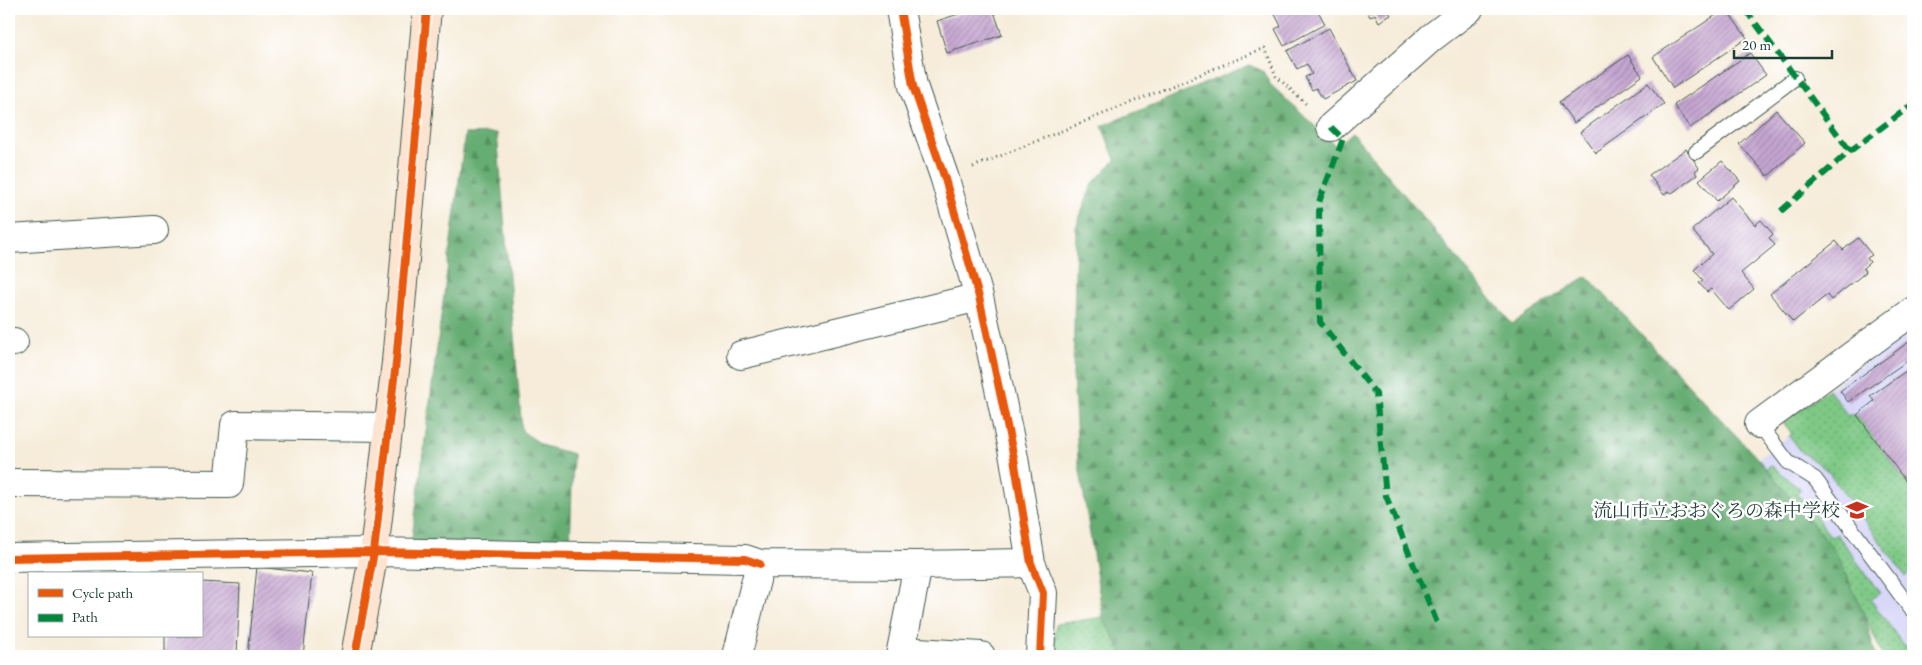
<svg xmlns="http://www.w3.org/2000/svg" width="1922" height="665" font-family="'EB Garamond','Noto Serif JP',serif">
<defs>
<pattern id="grass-dots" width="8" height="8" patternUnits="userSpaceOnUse" patternTransform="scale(1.25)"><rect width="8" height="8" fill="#7ec986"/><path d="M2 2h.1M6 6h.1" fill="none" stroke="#67a46e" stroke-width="1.8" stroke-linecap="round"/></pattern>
<pattern id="forest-firs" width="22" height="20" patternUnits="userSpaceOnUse" patternTransform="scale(1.25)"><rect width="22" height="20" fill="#66ad73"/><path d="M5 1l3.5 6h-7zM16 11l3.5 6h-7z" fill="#538e5f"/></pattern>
<pattern id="building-hatch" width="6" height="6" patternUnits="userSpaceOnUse" patternTransform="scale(1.25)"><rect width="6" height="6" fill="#c6a6d2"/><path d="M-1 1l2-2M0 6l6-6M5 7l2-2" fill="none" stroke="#a088ab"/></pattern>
</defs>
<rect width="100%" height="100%" fill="#fff"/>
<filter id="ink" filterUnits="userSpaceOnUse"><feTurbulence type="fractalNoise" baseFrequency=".02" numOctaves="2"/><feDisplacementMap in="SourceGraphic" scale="10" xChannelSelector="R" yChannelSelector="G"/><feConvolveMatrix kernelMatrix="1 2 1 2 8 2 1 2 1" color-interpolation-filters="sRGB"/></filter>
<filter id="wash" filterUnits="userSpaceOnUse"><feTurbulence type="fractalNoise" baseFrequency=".0096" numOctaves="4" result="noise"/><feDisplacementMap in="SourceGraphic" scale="20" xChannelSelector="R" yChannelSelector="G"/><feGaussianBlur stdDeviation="1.12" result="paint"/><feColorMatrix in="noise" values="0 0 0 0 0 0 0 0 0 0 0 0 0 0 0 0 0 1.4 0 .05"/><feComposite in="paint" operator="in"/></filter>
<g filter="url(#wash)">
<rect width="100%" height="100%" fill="#f6ecd9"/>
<path fill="#d8d7f8" d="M 1913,328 L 1913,656 L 1883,656 L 1835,551 L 1758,459 L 1792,434 L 1783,422 Z"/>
<path fill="url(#grass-dots)" stroke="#4e835d" d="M 1829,389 L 1848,416 L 1851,414 L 1854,416 L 1857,415 L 1913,491 L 1913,571 L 1906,577 L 1827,470 L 1799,450 L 1789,436 L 1792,434 L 1783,422 Z
M 1771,465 L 1801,489 L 1796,494 L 1804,501 L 1831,537 L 1837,534 L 1880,593 L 1871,600 L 1905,647 L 1913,642 L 1913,656 L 1883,656 L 1835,551 L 1766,468 Z
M 1103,617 L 1124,656 L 1053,656 L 1056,624 Z"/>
<path fill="url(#forest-firs)" stroke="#427554" d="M 1249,65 L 1263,71 L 1270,84 L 1336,146 L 1352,132 L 1512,324 L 1587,276 L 1758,459 L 1835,551 L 1864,614 L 1876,656 L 1124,656 L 1103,617 L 1078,458 L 1073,374 L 1076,227 L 1092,184 L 1115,160 L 1102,126 Z
M 497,133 L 522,431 L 544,446 L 573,454 L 570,552 L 411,546 L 465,134 Z"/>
<g id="blocks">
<path fill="url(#building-hatch)" d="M 928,9 L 954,9 L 954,10 L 928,14 Z
M 974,9 L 993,9 L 1002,35 L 947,53 L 937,21 Z
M 1272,9 L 1317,9 L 1325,24 L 1284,46 L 1275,29 L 1281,26 Z
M 1366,9 L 1387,9 L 1391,15 L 1379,22 L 1375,14 L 1370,17 Z
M 1725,9 L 1726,9 L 1747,38 L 1673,88 L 1653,57 Z
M 1329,28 L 1357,81 L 1323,99 L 1316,88 L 1312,90 L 1305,77 L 1312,74 L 1307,64 L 1297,69 L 1287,51 Z
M 1750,53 L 1766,75 L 1690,128 L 1674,105 Z
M 1628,55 L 1642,76 L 1574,123 L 1559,102 Z
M 1648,83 L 1664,104 L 1596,153 L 1580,132 Z
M 1776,110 L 1805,143 L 1768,176 L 1739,144 Z
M 1686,149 L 1699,168 L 1695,171 L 1697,175 L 1672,193 L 1669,191 L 1664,195 L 1649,175 Z
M 1722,161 L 1740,181 L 1717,201 L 1699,180 Z
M 1731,197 L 1755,225 L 1761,220 L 1773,234 L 1769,238 L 1775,245 L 1741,273 L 1754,289 L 1729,310 L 1711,289 L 1707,292 L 1699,283 L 1703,280 L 1694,270 L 1712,254 L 1692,230 Z
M 1858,238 L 1872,255 L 1867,258 L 1870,262 L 1863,268 L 1866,272 L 1831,300 L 1827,295 L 1793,322 L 1770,294 L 1836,241 L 1843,250 Z
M 1913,339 L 1913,357 L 1848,402 L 1840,391 Z
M 1913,366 L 1913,491 L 1857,415 L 1874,401 L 1870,396 Z
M 257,567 L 312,573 L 303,656 L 248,656 Z
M 201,582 L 240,584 L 237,656 L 165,656 L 165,636 L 201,636 Z"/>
</g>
</g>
<g filter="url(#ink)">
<use href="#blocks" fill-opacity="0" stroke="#3f574d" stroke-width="1"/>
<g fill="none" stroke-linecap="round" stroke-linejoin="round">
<g stroke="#3f574d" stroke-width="16">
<path id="lane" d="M 1696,152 L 1795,78
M 1759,424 L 1788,462 L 1815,479 L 1911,609"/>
</g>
<g stroke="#3f574d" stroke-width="30">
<path id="street" d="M 900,9 L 913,86 L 945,179 L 979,297 L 991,351 L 1014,458 L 1031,563 L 1043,593 L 1040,656
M 1331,127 L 1431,38 L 1469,9
M 9,239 L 154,230
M 9,342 L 14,342
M 741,355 L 979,297
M 1759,424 L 1913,311
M 9,483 L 229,484 L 235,425 L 389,427
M 9,558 L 374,552 L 745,559 L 760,564
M 902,651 L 981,656
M 737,656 L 760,564 L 918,565 L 1031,563
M 900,656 L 918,565"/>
</g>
<g stroke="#3f574d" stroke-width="30">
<path id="secondary" d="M 355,656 L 374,552 L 396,362 L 427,9"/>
</g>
<path stroke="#3f574d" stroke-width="3" stroke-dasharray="1 4" stroke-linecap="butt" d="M 973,167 L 1265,48 L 1276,76 L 1308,106"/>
<use href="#lane" stroke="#fff" stroke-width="14"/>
<use href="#street" stroke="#fff" stroke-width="28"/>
<use href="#secondary" stroke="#fde4d1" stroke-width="28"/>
<path stroke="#00873e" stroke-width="6" stroke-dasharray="12 6" stroke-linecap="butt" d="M 1745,9 L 1850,151
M 1331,127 L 1343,139 L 1319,202 L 1320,322 L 1376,394 L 1386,496 L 1437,623
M 1781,211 L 1850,151 L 1913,104"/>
<g stroke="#fff" stroke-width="11">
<path id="cycleway" d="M 900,9 L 913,86 L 945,179 L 979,297 L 991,351 L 1014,458 L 1031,563 L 1043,593 L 1040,656
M 9,558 L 374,552 L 745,559 L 760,564
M 355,656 L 374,552 L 396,362 L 427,9"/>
</g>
<use href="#cycleway" stroke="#e8590c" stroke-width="8"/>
</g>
</g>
<defs>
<g id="school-bare" transform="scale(1.725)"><path d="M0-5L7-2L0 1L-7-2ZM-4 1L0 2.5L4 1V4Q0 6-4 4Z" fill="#c8321e" stroke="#fff" stroke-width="2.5" paint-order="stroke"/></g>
</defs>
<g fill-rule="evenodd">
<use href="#school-bare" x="1857" y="510"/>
</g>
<g text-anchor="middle" stroke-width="5" stroke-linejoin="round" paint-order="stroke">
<g font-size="19" fill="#1f3d34" stroke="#fff" text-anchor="end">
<text x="1840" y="517">流山市立おおぐろの森中学校</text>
</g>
</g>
<rect width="1922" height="665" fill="none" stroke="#fff" stroke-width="30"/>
<rect x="28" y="572" width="175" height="65" fill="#ffffff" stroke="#a5b1ae"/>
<rect x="38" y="589" width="25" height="8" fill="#e8590c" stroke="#a5b1ae"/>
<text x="72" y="598" font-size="15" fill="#1f3d34">Cycle path</text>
<rect x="38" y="614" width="25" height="8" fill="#00873e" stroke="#a5b1ae"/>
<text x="72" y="622" font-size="15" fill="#1f3d34">Path</text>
<path d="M1734 50v8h98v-8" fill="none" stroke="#1f3d34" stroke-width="2.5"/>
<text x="1742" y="50" font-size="15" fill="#1f3d34" stroke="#ffffff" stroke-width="4" paint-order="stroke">20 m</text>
</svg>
